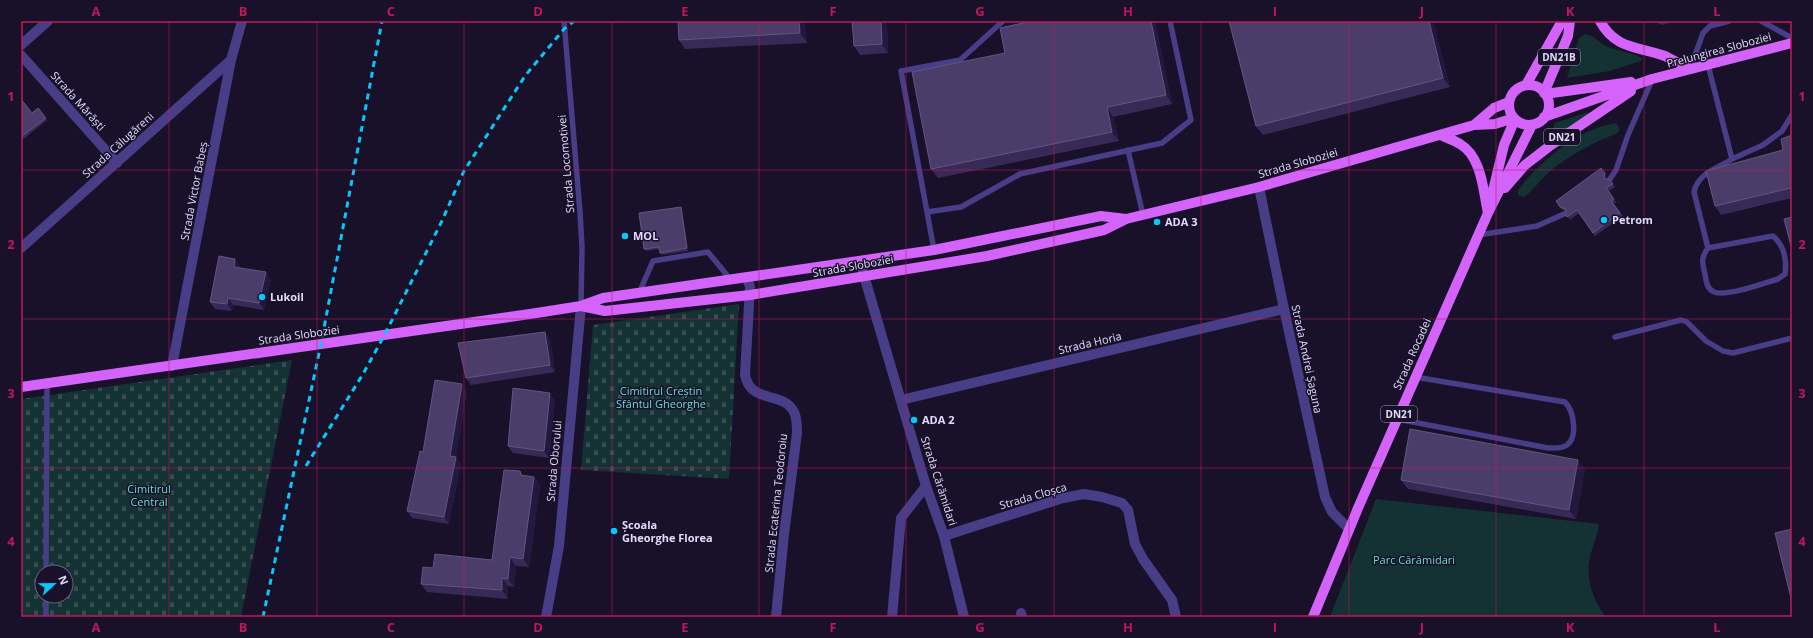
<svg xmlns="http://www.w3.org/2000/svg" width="1813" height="638" font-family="'Open Sans',sans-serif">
<defs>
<pattern id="cemetery-stones" width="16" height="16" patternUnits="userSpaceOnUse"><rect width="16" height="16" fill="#143133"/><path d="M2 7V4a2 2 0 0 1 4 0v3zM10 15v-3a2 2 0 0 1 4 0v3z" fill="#364e52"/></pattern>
</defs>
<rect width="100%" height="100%" fill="#181129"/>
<path fill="#143133" d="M 1585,34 C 1594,35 1598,42 1606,46 C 1618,51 1631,52 1642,58 L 1641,61 L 1610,71 L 1567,78 L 1579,38 Z
M 1588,112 L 1587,117 L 1549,140 L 1555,123 Z
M 1616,123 L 1620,130 L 1616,134 C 1596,141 1569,156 1553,169 C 1542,177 1535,189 1524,197 L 1518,195 L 1518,190 C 1542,160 1577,129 1616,123 Z
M 1376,499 L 1599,524 C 1598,536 1592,546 1590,558 C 1585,578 1593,601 1606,617 L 1330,617 Z"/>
<path fill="url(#cemetery-stones)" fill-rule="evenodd" d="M 739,304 L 729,479 L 581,470 L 593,325 Z
M 292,360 L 241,617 L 21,617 L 21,399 ZM 42,572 L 66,572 L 66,596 L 42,596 Z"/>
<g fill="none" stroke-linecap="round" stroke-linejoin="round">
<path stroke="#483d87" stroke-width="5.5" d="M 564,21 L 580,212 L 582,247 L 581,306
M 1761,21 L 1792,38
M 1708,65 L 1732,159 C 1717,169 1698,173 1694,192 L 1708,248
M 1690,69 L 1703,33 L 1710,26 L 1729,21
M 1128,150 L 1143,215
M 1732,159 L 1763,145 L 1782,131 L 1792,115
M 1610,179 L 1616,170 L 1628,135 L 1652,80
M 927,212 L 961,207 L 1020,174 L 1162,143 L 1191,120 L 1170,21
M 1478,235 L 1537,226 L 1564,214
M 1773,236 C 1784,245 1787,260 1785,274 L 1778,279 C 1764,283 1727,297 1714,292 C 1707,289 1706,281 1705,274 C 1702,263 1701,257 1708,248 Z
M 934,250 L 901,71 L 960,60 L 1003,21
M 639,293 L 653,261 L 708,252 L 731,280
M 1615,337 L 1681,320 L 1687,322 L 1706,341 L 1723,351 L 1733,353 L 1792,338
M 1397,419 L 1548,448 C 1554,448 1561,449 1567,445 C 1578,437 1574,411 1565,402 L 1415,377
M 46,572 L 47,384
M 46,617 L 46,596"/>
<path stroke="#483d87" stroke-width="10" d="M 21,45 L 48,21
M 21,55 L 117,163
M 1259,187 L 1284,309 L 1325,497 L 1332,512 L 1349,529
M 21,248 L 231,60
M 860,262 L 926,486 L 944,536 L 964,617
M 747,278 L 750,287 L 745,375 C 751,405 783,390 794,412 C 797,418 797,427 797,433 L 784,534 L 776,617
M 172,366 L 231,60 L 242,21
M 901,400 L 1284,309
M 944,536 L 1063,498 L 1084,494 L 1102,497 L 1122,503 L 1128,510 L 1135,544 L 1143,559 L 1172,600 L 1176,617
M 1021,613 L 1022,617
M 546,617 L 559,546 L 581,306
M 892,617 L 901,518 L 926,486"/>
<path stroke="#d463fc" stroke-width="10" d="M 1600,21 C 1616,50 1638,46 1665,56 C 1673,60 1682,65 1690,69
M 1526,85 L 1562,21
M1509 105a20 20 0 1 1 40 0a20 20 0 1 1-40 0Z
M 1544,93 L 1568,36 L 1570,21
M 1545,94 L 1631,82
M 1544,117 L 1652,79 L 1792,43
M 1474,125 L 1494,108 L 1509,102
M 1440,135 C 1447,138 1454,140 1460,144 C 1482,157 1483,190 1488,213
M 1505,188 L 1525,165 L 1551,145 L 1631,91
M 1492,195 L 1504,145 L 1515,119
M 581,306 L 605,311 L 750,295 L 987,256 L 1104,230 L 1126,219 L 1259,187 L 1474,125 L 1495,124 L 1514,118
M 21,387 L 530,314 L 581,306 L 603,298 L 934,250 L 1101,216 L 1126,219
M 1313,617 L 1358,508 L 1488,213 L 1532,125"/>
<path stroke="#09c7fb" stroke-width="3" stroke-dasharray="6 5" stroke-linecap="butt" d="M 306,466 L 363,374 L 384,336 L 441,223 L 464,171 L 525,76 L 564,29 L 574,21
M 263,617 L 321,344 L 382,21"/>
</g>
<path fill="#382a57" d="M 804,21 L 807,43 L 685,49 L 679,40 Z
M 852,21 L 921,21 L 887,22 L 888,53 L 860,55 L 854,46 Z
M 1155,21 L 1172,104 L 1113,117 L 1119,141 L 938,178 L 931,169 L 1005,53 Z
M 1229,21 L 1433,21 L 1450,87 L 1263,135 L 1256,126 Z
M 1651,21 L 1675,21 L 1663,25 Z
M 21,99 L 32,113 L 38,108 L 47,120 L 21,141 Z
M 1792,135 L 1792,198 L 1721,215 L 1715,206 L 1783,150 Z
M 1607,176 L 1607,179 L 1610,180 L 1615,187 L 1609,191 L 1616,202 L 1614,204 L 1623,216 L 1595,236 L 1579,213 L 1570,220 L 1565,214 L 1565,211 L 1562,210 L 1556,201 Z
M 681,207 L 682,210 L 688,251 L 662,255 L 660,253 L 660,249 L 646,251 L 644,249 Z
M 235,259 L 240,266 L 240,268 L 271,279 L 264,310 L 233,305 L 232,311 L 215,309 L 210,302 Z
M 550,339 L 555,372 L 471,385 L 466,378 Z
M 467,391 L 456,457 L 461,464 L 449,524 L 412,518 L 407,511 L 423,452 Z
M 555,400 L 549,458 L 513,453 L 508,446 Z
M 1585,469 L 1576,519 L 1408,489 L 1401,480 Z
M 520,471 L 523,476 L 534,477 L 540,485 L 529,567 L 516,566 L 514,587 L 508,586 L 508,599 L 427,592 L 421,584 L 433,568 L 492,560 Z"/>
<path fill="#23183d" d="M 799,21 L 804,21 L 807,43 L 800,33 Z
M 881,21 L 886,21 L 887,22 L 888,53 L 882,44 Z
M 1151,21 L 1155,21 L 1172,104 L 1166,95 Z
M 1429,21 L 1433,21 L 1450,87 L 1443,78 Z
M 1107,107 L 1113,117 L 1119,141 L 1112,132 Z
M 1605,173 L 1607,176 L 1606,181 L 1604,178 Z
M 681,207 L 682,210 L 688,251 L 687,248 Z
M 235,259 L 240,266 L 239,274 L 234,267 Z
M 266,272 L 271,279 L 264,310 L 259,303 Z
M 228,298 L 233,305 L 232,311 L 227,304 Z
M 545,332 L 550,339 L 555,372 L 550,365 Z
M 462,384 L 467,391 L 456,457 L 461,464 L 449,524 L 444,517 L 450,456 Z
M 550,393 L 555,400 L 549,458 L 544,451 Z
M 1578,460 L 1585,469 L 1576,519 L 1569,510 Z
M 534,477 L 540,485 L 529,567 L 523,559 Z
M 510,557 L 516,566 L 514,587 L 508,579 Z
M 502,578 L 508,586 L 508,599 L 502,590 Z"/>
<path fill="#4a3d69" stroke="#625680" d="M 678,21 L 799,21 L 800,33 L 679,40 Z
M 852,21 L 881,21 L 882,44 L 854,46 Z
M 1032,21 L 1151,21 L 1166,95 L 1107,107 L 1112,132 L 931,169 L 912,72 L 1005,53 L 1000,28 Z
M 1229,21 L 1429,21 L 1443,78 L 1256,126 Z
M 21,99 L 32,113 L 38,108 L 46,118 L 21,137 Z
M 1792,135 L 1792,189 L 1791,188 L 1715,206 L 1706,171 L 1783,150 L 1781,139 Z
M 1601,168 L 1605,173 L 1604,178 L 1610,180 L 1613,184 L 1606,188 L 1614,199 L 1611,201 L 1620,213 L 1593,233 L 1577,210 L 1567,217 L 1565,214 L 1566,209 L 1560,207 L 1556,201 Z
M 681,207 L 687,248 L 660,253 L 659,247 L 644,249 L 639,213 Z
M 1792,217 L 1792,246 L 1791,246 L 1784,219 Z
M 219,256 L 235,259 L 234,267 L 266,272 L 259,303 L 228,298 L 227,304 L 210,302 Z
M 545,332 L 550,365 L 466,378 L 458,343 Z
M 435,380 L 462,384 L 450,456 L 456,457 L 444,517 L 407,511 L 420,451 L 423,452 Z
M 513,388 L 550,393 L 544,451 L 508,446 Z
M 1410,429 L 1578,460 L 1569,510 L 1401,480 Z
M 504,470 L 520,471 L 521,475 L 534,477 L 523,559 L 510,557 L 508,579 L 502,578 L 502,590 L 421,584 L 423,567 L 433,568 L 435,554 L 492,560 Z
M 1792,529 L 1792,602 L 1775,533 Z"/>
<path fill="none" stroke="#c2185b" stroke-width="1" stroke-opacity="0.55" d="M 169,21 L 169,617M 317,21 L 317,617M 464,21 L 464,617M 612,21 L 612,617M 759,21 L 759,617M 906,21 L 906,617M 1054,21 L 1054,617M 1201,21 L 1201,617M 1349,21 L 1349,617M 1496,21 L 1496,617M 1644,21 L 1644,617M 21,170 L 1792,170M 21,319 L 1792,319M 21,468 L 1792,468"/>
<g fill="#09c7fb" stroke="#181129" stroke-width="1.5">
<circle cx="1604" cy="220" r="4"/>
<circle cx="1157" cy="222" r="4"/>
<circle cx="625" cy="236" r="4"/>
<circle cx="262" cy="297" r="4"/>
<circle cx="914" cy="420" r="4"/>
<circle cx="614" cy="531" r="4"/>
</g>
<g text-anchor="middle" stroke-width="3" stroke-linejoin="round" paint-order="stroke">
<g fill="#181129" stroke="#a59ebe" stroke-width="1">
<rect x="1538" y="49" width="42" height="16" rx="3"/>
<rect x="1544" y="129" width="36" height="16" rx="3"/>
<rect x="1381" y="406" width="36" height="16" rx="3"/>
</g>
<g font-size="10" font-weight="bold" fill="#e2dafe">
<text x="1559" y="61">DN21B</text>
<text x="1562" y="141">DN21</text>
<text x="1399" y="418">DN21</text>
</g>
<g font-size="11" fill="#e2dafe" stroke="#181129">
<text transform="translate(1719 50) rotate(-15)" y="4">Prelungirea Sloboziei</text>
<text transform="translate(78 101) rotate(48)" y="4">Strada Mărăști</text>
<text transform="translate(118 145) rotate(-42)" y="4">Strada Călugăreni</text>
<text transform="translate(1298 163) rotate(-16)" y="4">Strada Sloboziei</text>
<text transform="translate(566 164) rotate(-95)" y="4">Strada Locomotivei</text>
<text transform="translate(194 191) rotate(-79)" y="4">Strada Victor Babeș</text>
<text transform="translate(853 266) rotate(-10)" y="4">Strada Sloboziei</text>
<text transform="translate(299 335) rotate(-8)" y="4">Strada Sloboziei</text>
<text transform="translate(1090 343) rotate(-13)" y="4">Strada Horia</text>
<text transform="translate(1412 354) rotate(-66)" y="4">Strada Rocadei</text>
<text transform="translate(1307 359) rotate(78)" y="4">Strada Andrei Șaguna</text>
<text transform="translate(554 461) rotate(-85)" y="4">Strada Oborului</text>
<text transform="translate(939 481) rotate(72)" y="4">Strada Cărămidari</text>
<text transform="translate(1033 496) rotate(-16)" y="4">Strada Cloșca</text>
<text transform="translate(776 503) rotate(-84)" y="4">Strada Ecaterina Teodoroiu</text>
</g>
<g font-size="11" font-weight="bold" fill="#e2dafe" stroke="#181129" text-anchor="start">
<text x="1612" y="224">Petrom</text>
<text x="1165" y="226">ADA 3</text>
<text x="633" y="240">MOL</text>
<text x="270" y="301">Lukoil</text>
<text x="922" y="424">ADA 2</text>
<text x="622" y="529">Școala<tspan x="622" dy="13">Gheorghe Florea</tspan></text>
</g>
<g font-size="11" fill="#65dfce" stroke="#181129">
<text x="661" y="395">Cimitirul Creștin<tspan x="661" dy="13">Sfântul Gheorghe</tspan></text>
<text x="149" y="493">Cimitirul<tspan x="149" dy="13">Central</tspan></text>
<text x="1414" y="564">Parc Cărămidari</text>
</g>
</g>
<rect width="1813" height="638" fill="none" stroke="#181129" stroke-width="44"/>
<g transform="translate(54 584) rotate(68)"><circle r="19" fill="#181129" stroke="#69617e"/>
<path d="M0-3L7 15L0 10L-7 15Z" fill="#09c7fb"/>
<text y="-6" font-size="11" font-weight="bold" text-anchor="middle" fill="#e2dafe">N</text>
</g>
<rect x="22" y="22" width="1769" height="594" fill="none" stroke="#c2185b" stroke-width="1.5"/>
<g font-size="13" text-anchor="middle" font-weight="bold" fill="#c2185b">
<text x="96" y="16">A</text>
<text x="243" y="16">B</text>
<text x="391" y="16">C</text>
<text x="538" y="16">D</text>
<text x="685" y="16">E</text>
<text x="833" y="16">F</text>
<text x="980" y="16">G</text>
<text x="1128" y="16">H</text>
<text x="1275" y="16">I</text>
<text x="1422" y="16">J</text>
<text x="1570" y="16">K</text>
<text x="1717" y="16">L</text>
<text x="11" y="101">1</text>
<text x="1802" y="101">1</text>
<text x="11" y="249">2</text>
<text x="1802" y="249">2</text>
<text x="11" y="398">3</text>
<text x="1802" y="398">3</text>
<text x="11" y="546">4</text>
<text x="1802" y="546">4</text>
<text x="96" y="632">A</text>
<text x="243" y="632">B</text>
<text x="391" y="632">C</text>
<text x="538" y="632">D</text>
<text x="685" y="632">E</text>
<text x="833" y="632">F</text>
<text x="980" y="632">G</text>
<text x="1128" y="632">H</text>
<text x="1275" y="632">I</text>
<text x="1422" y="632">J</text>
<text x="1570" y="632">K</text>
<text x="1717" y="632">L</text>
</g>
</svg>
